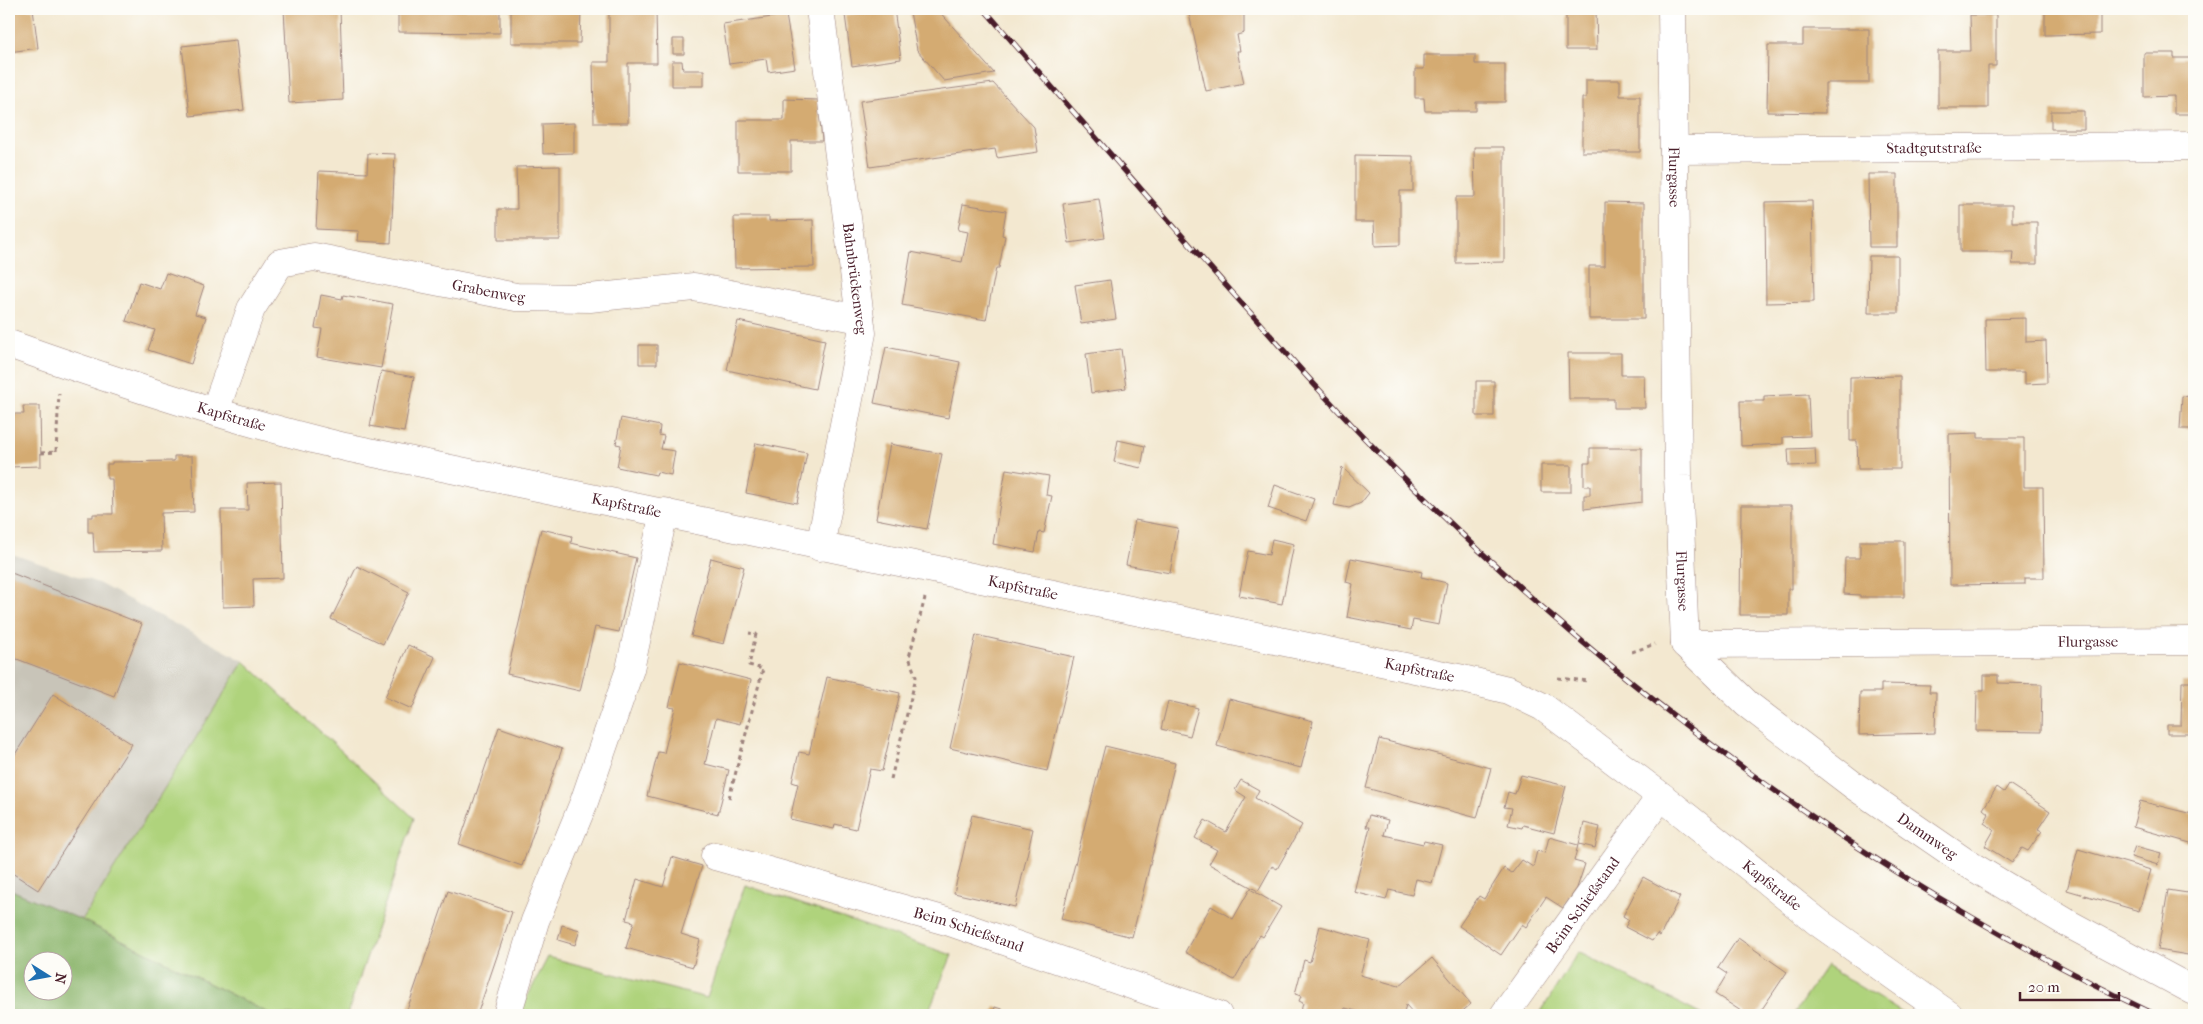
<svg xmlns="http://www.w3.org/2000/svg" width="2203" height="1024" font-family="'IM FELL French Canon',serif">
<rect width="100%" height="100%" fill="#fdfcf7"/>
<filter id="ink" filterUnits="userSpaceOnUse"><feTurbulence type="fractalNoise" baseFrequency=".02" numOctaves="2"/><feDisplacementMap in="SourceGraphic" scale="10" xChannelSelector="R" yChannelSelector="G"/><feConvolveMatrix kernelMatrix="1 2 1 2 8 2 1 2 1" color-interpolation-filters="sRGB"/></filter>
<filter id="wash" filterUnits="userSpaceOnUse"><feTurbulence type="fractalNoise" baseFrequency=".0096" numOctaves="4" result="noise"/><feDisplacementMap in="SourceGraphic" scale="20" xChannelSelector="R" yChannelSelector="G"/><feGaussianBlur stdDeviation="1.12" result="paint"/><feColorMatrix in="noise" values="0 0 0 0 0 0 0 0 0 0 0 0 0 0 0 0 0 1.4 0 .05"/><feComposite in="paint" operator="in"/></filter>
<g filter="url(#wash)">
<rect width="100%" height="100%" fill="#f3e8d0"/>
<path fill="#c8c4b8" d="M 9,553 L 98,583 L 244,661 L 82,920 L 9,889 Z"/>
<path fill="#afd37c" stroke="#7c7954" d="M 244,661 L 414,818 L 347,1015 L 272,1015 L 82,920 Z
M 745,885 L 952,955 L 927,1015 L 518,1015 L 548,957 L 707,998 Z
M 1578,952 L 1702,1015 L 1539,1015 Z
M 1826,966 L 1906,1015 L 1793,1015 Z"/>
<path fill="#8bb56c" stroke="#6a6a4c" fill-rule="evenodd" d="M 9,889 L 82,920 L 272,1015 L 9,1015 ZM 32,962 L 62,962 L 62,992 L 32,992 Z"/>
<g id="blocks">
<path fill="#d4ab72" d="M 9,9 L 33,9 L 38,48 L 9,52 Z
M 284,9 L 340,9 L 343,100 L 289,103 Z
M 398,9 L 500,9 L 500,33 L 398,32 Z
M 511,9 L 581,9 L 580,43 L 511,43 Z
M 609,9 L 656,9 L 657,63 L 628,63 L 628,123 L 594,123 L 593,62 L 609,62 Z
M 863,9 L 894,9 L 901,59 L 852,66 L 845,15 L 864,12 Z
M 903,9 L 937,9 L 994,73 L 944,81 L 917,50 L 910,12 L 904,13 Z
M 1188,9 L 1238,9 L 1239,13 L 1244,14 L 1244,33 L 1237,35 L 1240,51 L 1237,51 L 1244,83 L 1206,91 Z
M 1566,9 L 1596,9 L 1597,50 L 1566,50 Z
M 2045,9 L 2100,9 L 2100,34 L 2045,35 Z
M 786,15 L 795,68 L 768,72 L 766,59 L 729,64 L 723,24 Z
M 1970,15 L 1996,15 L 1996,66 L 1988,66 L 1988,108 L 1938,108 L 1938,51 L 1971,51 Z
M 1803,29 L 1869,29 L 1869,83 L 1825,83 L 1825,113 L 1767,112 L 1768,45 L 1803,45 Z
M 673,39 L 684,39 L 684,54 L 673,54 Z
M 236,40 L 244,110 L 190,116 L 182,46 Z
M 2144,53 L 2174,53 L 2174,58 L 2194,58 L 2194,114 L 2174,114 L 2174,96 L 2144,97 Z
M 1424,55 L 1475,55 L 1475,64 L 1505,64 L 1505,102 L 1476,102 L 1476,111 L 1425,111 L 1424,98 L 1415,98 L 1415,69 L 1424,69 Z
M 672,61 L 682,61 L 683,70 L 704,70 L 704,86 L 672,86 Z
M 1586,80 L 1620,80 L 1620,96 L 1640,96 L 1640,152 L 1582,152 L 1582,98 L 1586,98 Z
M 993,83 L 1034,127 L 1038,152 L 997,158 L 995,149 L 870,167 L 860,101 Z
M 784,99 L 818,100 L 822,141 L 791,141 L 791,171 L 738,171 L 738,120 L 784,120 Z
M 2051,111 L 2084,111 L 2084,129 L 2051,129 Z
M 574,123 L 574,153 L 543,154 L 542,124 Z
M 1474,147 L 1504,147 L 1504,262 L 1456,263 L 1456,197 L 1475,197 Z
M 368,153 L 395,154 L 391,243 L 358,241 L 359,231 L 316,229 L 319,171 L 367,173 Z
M 1355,155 L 1413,156 L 1413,191 L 1400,191 L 1400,245 L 1375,246 L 1374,222 L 1355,222 Z
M 560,166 L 560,240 L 498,240 L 498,209 L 517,209 L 516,167 Z
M 1868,174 L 1897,174 L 1897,247 L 1869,247 Z
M 1099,199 L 1105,238 L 1069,243 L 1063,204 Z
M 1812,201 L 1814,302 L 1766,303 L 1765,202 Z
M 1605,202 L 1644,203 L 1644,319 L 1589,319 L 1589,266 L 1605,266 Z
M 963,204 L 1006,211 L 1002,235 L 1005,236 L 999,268 L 996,268 L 986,320 L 902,305 L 911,252 L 962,262 L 968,232 L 958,230 Z
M 1960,205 L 2012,205 L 2012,222 L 2037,222 L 2037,264 L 2012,264 L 2013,252 L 1960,252 Z
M 734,217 L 769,217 L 769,221 L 813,220 L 814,267 L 735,268 Z
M 1869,256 L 1898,256 L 1898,313 L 1868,313 Z
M 166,273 L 204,286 L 195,314 L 206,317 L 191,364 L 148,350 L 155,330 L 126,321 L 139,282 L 160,289 Z
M 1110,280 L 1116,319 L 1081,324 L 1075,285 Z
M 321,295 L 342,299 L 343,295 L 393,304 L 381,368 L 317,357 L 322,329 L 315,328 Z
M 2026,318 L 2026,342 L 2046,341 L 2047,383 L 2025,384 L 2025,372 L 1986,372 L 1985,319 Z
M 738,321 L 825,340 L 815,389 L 727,370 Z
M 639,345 L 657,345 L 657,364 L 639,364 Z
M 886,347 L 960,362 L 948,418 L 874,403 Z
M 1121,349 L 1126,388 L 1091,393 L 1086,354 Z
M 1568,353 L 1621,353 L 1621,375 L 1644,375 L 1645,408 L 1614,408 L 1614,399 L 1569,399 Z
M 381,371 L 414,377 L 404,432 L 370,426 Z
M 1900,376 L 1900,469 L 1858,469 L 1857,441 L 1850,441 L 1850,377 Z
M 1476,381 L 1494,381 L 1494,416 L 1476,416 Z
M 1808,394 L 1810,436 L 1783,437 L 1783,444 L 1741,446 L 1740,401 L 1764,401 L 1764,396 Z
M 2182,396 L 2194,397 L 2194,429 L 2180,429 Z
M 23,406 L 40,406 L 41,466 L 9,467 L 9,414 L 24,414 Z
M 621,418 L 660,426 L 659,435 L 664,436 L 661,449 L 675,451 L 671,475 L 657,472 L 656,475 L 617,467 L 621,445 L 616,444 Z
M 1978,433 L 1978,438 L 2024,438 L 2024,487 L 2043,487 L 2044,578 L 2025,578 L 2025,584 L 1950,585 L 1949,434 Z
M 1118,440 L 1145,446 L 1141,468 L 1114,462 Z
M 756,443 L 807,453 L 797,503 L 746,493 Z
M 890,444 L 942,454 L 927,529 L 876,519 Z
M 1590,448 L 1642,448 L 1642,502 L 1584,509 L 1584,495 L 1590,495 L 1590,486 L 1584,486 L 1584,463 L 1590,463 Z
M 1815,448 L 1816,465 L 1789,466 L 1788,449 Z
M 174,456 L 192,456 L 194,512 L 161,513 L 162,551 L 94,552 L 93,532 L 88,532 L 88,517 L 93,517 L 93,514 L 113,514 L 112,479 L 107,479 L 107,464 L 112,464 L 112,462 L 174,461 Z
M 1541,465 L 1571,465 L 1571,492 L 1541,492 Z
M 1342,467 L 1369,493 L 1361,503 L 1349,508 L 1334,505 Z
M 1006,469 L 1049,476 L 1046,495 L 1052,496 L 1044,533 L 1039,532 L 1035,552 L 993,544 Z
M 281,482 L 283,578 L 253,579 L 254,606 L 223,607 L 221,510 L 248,510 L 247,483 Z
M 1275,485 L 1314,499 L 1306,521 L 1268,508 Z
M 1741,505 L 1792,505 L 1792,589 L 1788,589 L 1788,615 L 1740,615 Z
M 1135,520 L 1178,528 L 1170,573 L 1126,565 Z
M 541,529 L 572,536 L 571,543 L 636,558 L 619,632 L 595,627 L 580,691 L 507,674 Z
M 1272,539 L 1294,544 L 1282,604 L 1239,596 L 1248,551 L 1269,555 Z
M 1860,541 L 1904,541 L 1904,597 L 1860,597 L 1860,595 L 1844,594 L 1845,558 L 1860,558 Z
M 711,558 L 744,567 L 724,644 L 691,636 Z
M 1351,558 L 1422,572 L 1421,577 L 1447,583 L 1439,625 L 1413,620 L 1411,630 L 1347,617 L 1353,584 L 1346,582 Z
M 357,566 L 409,592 L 383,644 L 331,619 Z
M 9,572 L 142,624 L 114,696 L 9,656 Z
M 976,635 L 1074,657 L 1047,771 L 950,748 Z
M 408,645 L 435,657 L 412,709 L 385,697 Z
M 680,662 L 751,680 L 740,724 L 716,718 L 705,764 L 729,770 L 718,814 L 647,796 L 658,752 L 664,753 L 675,708 L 669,707 Z
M 1984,675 L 1998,675 L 1998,683 L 2042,684 L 2041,732 L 1976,731 L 1977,691 L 1984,691 Z
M 827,677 L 900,693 L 882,771 L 870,769 L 856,829 L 835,824 L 834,829 L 790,819 L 798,784 L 792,782 L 799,752 L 809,754 Z
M 2182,682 L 2194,682 L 2194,729 L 2190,729 L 2191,734 L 2167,734 L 2167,725 L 2181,725 Z
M 1881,684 L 1930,685 L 1929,692 L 1936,692 L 1935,733 L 1859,735 L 1860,692 L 1881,692 Z
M 53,694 L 132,744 L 38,890 L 9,871 L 9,764 Z
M 1229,699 L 1313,721 L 1301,768 L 1217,746 Z
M 1168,701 L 1198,708 L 1190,736 L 1161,729 Z
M 499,727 L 562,749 L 522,866 L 459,844 Z
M 1379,739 L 1491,768 L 1477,818 L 1366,788 Z
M 1105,746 L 1175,763 L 1132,937 L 1061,919 Z
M 1521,775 L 1566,786 L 1554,833 L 1523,825 L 1522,828 L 1508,825 L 1512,808 L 1504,807 L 1508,792 L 1515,794 Z
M 2192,775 L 2194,775 L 2194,844 L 2133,827 L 2140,801 L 2192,814 Z
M 1241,780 L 1259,790 L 1255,798 L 1302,825 L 1277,869 L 1272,866 L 1258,891 L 1209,864 L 1217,850 L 1195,838 L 1205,820 L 1226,832 L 1246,797 L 1235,790 Z
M 2009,784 L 2050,811 L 2038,829 L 2042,831 L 2028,851 L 2022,848 L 2012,863 L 1985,846 L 1994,830 L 1984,823 L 1989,814 L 1983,809 L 1997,787 L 2004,792 Z
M 972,815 L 1033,829 L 1015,907 L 954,893 Z
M 1369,815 L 1388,820 L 1384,835 L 1423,844 L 1424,841 L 1442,845 L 1432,883 L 1416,879 L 1412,895 L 1389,890 L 1386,900 L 1354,892 L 1370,827 L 1366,827 Z
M 1584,823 L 1600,827 L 1595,848 L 1579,844 Z
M 1549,837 L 1578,845 L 1574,861 L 1585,864 L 1577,888 L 1563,908 L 1546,897 L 1526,927 L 1522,924 L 1501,955 L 1459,926 L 1479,896 L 1484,899 L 1504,868 L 1512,873 L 1522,860 L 1533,867 L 1537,851 L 1545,853 Z
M 2135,846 L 2161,853 L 2158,865 L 2131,857 Z
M 2078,849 L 2151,870 L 2139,911 L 2067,890 Z
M 672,857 L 702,866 L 681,934 L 700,940 L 693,967 L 626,948 L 634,922 L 626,920 L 637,879 L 663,887 Z
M 1643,877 L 1680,897 L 1660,936 L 1657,934 L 1652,941 L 1625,927 L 1629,920 L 1623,916 Z
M 1250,889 L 1281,907 L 1263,937 L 1260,935 L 1234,980 L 1185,952 L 1211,906 L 1233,919 Z
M 2168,890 L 2194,894 L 2194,956 L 2158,950 Z
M 448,891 L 512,912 L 477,1015 L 422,1015 L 407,1010 Z
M 562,925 L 580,930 L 575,945 L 558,940 Z
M 1320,926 L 1370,940 L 1360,975 L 1399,986 L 1432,958 L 1471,1004 L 1458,1015 L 1415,1015 L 1406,1005 L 1403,1015 L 1371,1015 L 1345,1008 L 1343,1015 L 1300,1015 L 1303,1003 L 1299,1001 L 1301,996 L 1295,994 L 1304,960 L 1310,962 Z
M 1738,938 L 1787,972 L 1758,1015 L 1747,1015 L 1715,994 L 1727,974 L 1718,968 Z
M 995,1007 L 1021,1015 L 992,1015 Z"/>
</g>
</g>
<g filter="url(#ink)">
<use href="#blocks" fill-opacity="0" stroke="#9e847e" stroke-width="1"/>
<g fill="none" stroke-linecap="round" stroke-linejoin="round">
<g stroke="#9e847e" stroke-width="29">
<g id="minor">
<path id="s1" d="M 820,9 L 862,333 L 820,547"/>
<path id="s2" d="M 1672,9 L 1678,476 L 1685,644 L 2194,641"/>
<path id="s3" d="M 1674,150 L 2194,146"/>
<path id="s4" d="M 9,344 C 119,383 231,420 345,447 L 1463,679 L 1508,690 L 1543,707 L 1661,796 L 1819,923 L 1949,1015"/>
<path id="s5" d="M 215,411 L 251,309 L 280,263 L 314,257 L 516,297 L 590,298 L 694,287 L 860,319"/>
<path id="s6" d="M 1685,644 L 1747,704 L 1853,785 L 1965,862 L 2069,924 L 2194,991"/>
<path id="s7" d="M 715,856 L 950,922 L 1218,1015"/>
<path d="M 507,1015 L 535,921 L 584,802 L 630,669 L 664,512"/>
<path id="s8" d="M 1504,1015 L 1661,796"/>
</g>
</g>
<path stroke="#9e847e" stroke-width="3" stroke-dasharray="4 4" stroke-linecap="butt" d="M 41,453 L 56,452 L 59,393
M 1632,652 L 1655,644
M 1558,678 L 1589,681
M 891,779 L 916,677 L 909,657 L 925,598
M 729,798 L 763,669 L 749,665 L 756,634 L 749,633"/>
<use href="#minor" stroke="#fff" stroke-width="28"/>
<g stroke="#4a1f2b" stroke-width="5.5">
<path id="rail" d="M 984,9 C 1071,109 1158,210 1247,309 C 1292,360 1337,411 1385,459 C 1609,686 1868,877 2156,1015"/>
</g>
<use href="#rail" stroke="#fdfcf7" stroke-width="4" stroke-dasharray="11" stroke-linecap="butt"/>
</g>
</g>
<g text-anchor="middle" stroke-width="4" stroke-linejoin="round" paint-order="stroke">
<g font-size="15" fill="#4a1f2b" stroke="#fdfcf7">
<text dy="5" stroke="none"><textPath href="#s3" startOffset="260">Stadtgutstraße</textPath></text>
<text dy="5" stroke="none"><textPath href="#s2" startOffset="168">Flurgasse</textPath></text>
<text dy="5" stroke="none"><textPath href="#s1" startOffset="272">Bahnbrückenweg</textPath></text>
<text dy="5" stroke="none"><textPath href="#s5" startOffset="375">Grabenweg</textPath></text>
<text dy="5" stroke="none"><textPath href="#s4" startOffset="234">Kapfstraße</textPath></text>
<text dy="5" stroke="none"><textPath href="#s4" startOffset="639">Kapfstraße</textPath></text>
<text dy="5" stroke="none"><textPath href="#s2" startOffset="572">Flurgasse</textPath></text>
<text dy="5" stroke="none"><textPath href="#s4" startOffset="1044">Kapfstraße</textPath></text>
<text dy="5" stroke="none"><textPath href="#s2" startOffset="1038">Flurgasse</textPath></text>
<text dy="5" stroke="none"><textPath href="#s4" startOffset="1449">Kapfstraße</textPath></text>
<text dy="5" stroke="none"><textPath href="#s6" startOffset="310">Dammweg</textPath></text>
<text dy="5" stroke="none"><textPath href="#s4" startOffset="1869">Kapfstraße</textPath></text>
<text dy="5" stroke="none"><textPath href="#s8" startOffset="135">Beim Schießstand</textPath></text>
<text dy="5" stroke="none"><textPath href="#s7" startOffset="264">Beim Schießstand</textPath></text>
</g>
</g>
<rect width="2203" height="1024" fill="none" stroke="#fdfcf7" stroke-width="30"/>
<g transform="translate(48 976) rotate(101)"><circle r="24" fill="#fdfcf7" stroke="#b5a4a5"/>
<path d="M0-4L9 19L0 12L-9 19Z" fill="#1f6fb2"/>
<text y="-8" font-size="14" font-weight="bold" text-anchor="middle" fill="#4a1f2b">N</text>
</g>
<path d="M2020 992v8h99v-8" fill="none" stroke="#4a1f2b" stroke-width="2.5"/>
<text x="2028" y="992" font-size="15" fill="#4a1f2b" stroke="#fdfcf7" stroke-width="4" paint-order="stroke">20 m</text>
</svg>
